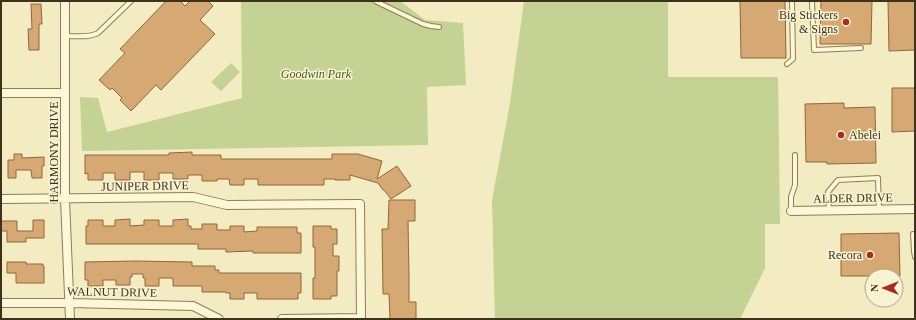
<svg xmlns="http://www.w3.org/2000/svg" width="916" height="320" font-family="'Times New Roman',serif">
<rect width="100%" height="100%" fill="#f3ebc2"/>
<path fill="#c4d394" d="M 241,1 L 400,1 L 425,20 L 463,23 L 466,85 L 427,87 L 428,145 L 82,151 L 80,97 L 98,98 L 107,132 L 242,98 Z
M 524,1 L 668,1 L 668,77 L 778,77 L 780,224 L 765,224 L 765,268 L 740,319 L 495,319 L 492,200 L 510,103 Z
M 231,63 L 240,72 L 221,91 L 211,82 Z"/>
<path fill="#d6a874" stroke="#926739" d="M 166,1 L 180,1 L 185,6 L 190,1 L 208,1 L 213,6 L 200,20 L 215,34 L 161,90 L 156,85 L 131,111 L 120,100 L 122,98 L 112,88 L 110,90 L 99,80 L 125,53 L 120,49 Z
M 740,1 L 785,1 L 786,58 L 741,58 Z
M 821,1 L 872,1 L 871,44 L 820,44 Z
M 888,1 L 915,1 L 915,50 L 889,51 Z
M 31,4 L 41,4 L 42,24 L 39,24 L 39,50 L 29,50 L 28,29 L 32,29 Z
M 892,88 L 915,88 L 915,131 L 892,132 Z
M 844,103 L 844,108 L 875,107 L 876,163 L 827,164 L 827,162 L 806,162 L 805,104 Z
M 192,152 L 192,155 L 221,155 L 221,159 L 332,159 L 332,154 L 358,154 L 382,161 L 377,179 L 397,166 L 411,186 L 391,199 L 384,190 L 383,190 L 378,183 L 350,175 L 350,180 L 335,180 L 335,179 L 324,179 L 324,185 L 258,185 L 258,179 L 244,179 L 244,185 L 230,185 L 229,179 L 217,179 L 217,181 L 202,181 L 202,175 L 188,175 L 188,179 L 173,179 L 173,173 L 159,173 L 159,180 L 144,180 L 144,172 L 130,172 L 130,180 L 115,180 L 115,173 L 103,173 L 103,180 L 88,180 L 88,173 L 85,174 L 85,155 L 169,155 L 169,153 Z
M 14,154 L 22,154 L 22,158 L 44,157 L 44,166 L 42,166 L 42,178 L 32,178 L 31,170 L 16,170 L 16,178 L 8,178 L 8,160 L 14,160 Z
M 389,200 L 415,200 L 415,221 L 408,221 L 409,276 L 409,302 L 416,302 L 416,319 L 390,319 L 389,294 L 383,294 L 382,229 L 388,229 Z
M 130,219 L 130,226 L 144,225 L 144,220 L 159,220 L 159,226 L 173,226 L 173,220 L 188,219 L 188,226 L 191,226 L 191,229 L 202,229 L 202,224 L 217,224 L 217,230 L 230,230 L 230,226 L 244,226 L 244,232 L 257,231 L 257,227 L 297,227 L 297,233 L 301,233 L 301,253 L 253,253 L 253,251 L 226,252 L 226,249 L 198,249 L 198,244 L 86,244 L 86,226 L 88,226 L 88,220 L 103,220 L 103,226 L 115,226 L 115,220 Z
M 33,220 L 44,220 L 44,238 L 26,238 L 26,242 L 7,242 L 7,231 L 1,231 L 1,221 L 17,221 L 17,231 L 33,231 Z
M 313,226 L 331,226 L 331,229 L 337,229 L 337,244 L 333,244 L 333,256 L 339,256 L 339,271 L 337,271 L 337,296 L 331,296 L 331,299 L 313,299 L 313,278 L 315,278 L 315,247 L 313,247 Z
M 899,233 L 900,276 L 841,276 L 841,234 Z
M 135,261 L 192,262 L 192,266 L 215,266 L 215,270 L 219,270 L 219,273 L 301,273 L 301,293 L 298,293 L 298,299 L 257,299 L 257,293 L 244,293 L 244,299 L 230,299 L 230,293 L 226,293 L 226,292 L 202,292 L 202,286 L 173,286 L 173,279 L 172,279 L 172,278 L 159,278 L 159,286 L 145,286 L 145,278 L 143,278 L 143,274 L 132,274 L 132,277 L 130,277 L 130,285 L 116,285 L 116,280 L 103,280 L 103,286 L 88,286 L 88,280 L 85,280 L 85,262 Z
M 7,262 L 26,262 L 26,264 L 43,264 L 43,266 L 44,266 L 44,283 L 16,283 L 16,273 L 7,273 Z"/>
<g fill="none" stroke-linecap="round" stroke-linejoin="round">
<g stroke="#907c57" stroke-width="6">
<path id="lane" d="M 375,1 L 423,24 L 431,26 L 439,27
M 812,1 L 814,50 L 861,48
M 65,36 C 76,36 89,38 98,33 L 131,1
M 787,64 L 793,59 L 792,1
M 829,210 L 828,192 L 838,180 L 878,178 L 879,209
M 791,211 L 791,197 L 795,185 L 795,155
M 913,234 L 914,251 L 915,257"/>
</g>
<g stroke="#907c57" stroke-width="10">
<path id="street" d="M 65,1 L 65,199 L 70,319
M 1,93 L 65,93
M 1,199 L 193,197 L 227,205 L 360,204 L 361,318 L 282,319
M 791,211 L 915,209
M 1,303 L 70,303 L 193,306 L 219,319"/>
</g>
<use href="#lane" stroke="#fdf6d7" stroke-width="4"/>
<use href="#street" stroke="#fdf6d7" stroke-width="8"/>
</g>
<g fill="#a72e1f" stroke="#faf3d3" stroke-width="1.5">
<circle cx="846" cy="22" r="4"/>
<circle cx="841" cy="135" r="4"/>
<circle cx="870" cy="255" r="4"/>
</g>
<g text-anchor="middle" stroke-width="3" stroke-linejoin="round" paint-order="stroke">
<g font-size="12" fill="#3e311d" stroke="#faf3d3" text-anchor="end">
<text x="838" y="19">Big Stickers<tspan x="838" dy="14">&amp; Signs</tspan></text>
<text x="849" y="139" text-anchor="start">Abelei</text>
<text x="862" y="259">Recora</text>
</g>
<g font-size="12" font-style="italic" fill="#475d21" stroke="#faf3d3">
<text x="316" y="78">Goodwin Park</text>
</g>
<g font-size="12" fill="#3e311d" stroke="#faf3d3">
<text transform="translate(54 152) rotate(-90)" y="4">HARMONY DRIVE</text>
<text transform="translate(145 186) rotate(-1)" y="4">JUNIPER DRIVE</text>
<text transform="translate(853 198) rotate(-1)" y="4">ALDER DRIVE</text>
<text transform="translate(112 292) rotate(1)" y="4">WALNUT DRIVE</text>
</g>
</g>
<rect width="916" height="320" fill="none" stroke="#3e311d" stroke-width="4"/>
<g transform="translate(884 288) rotate(270)"><circle r="19" fill="#faf3d3" stroke="#afa58a"/>
<path d="M0-3L7 15L0 10L-7 15Z" fill="#a72e1f"/>
<text y="-6" font-size="11" font-weight="bold" text-anchor="middle" fill="#3e311d">N</text>
</g>
</svg>
